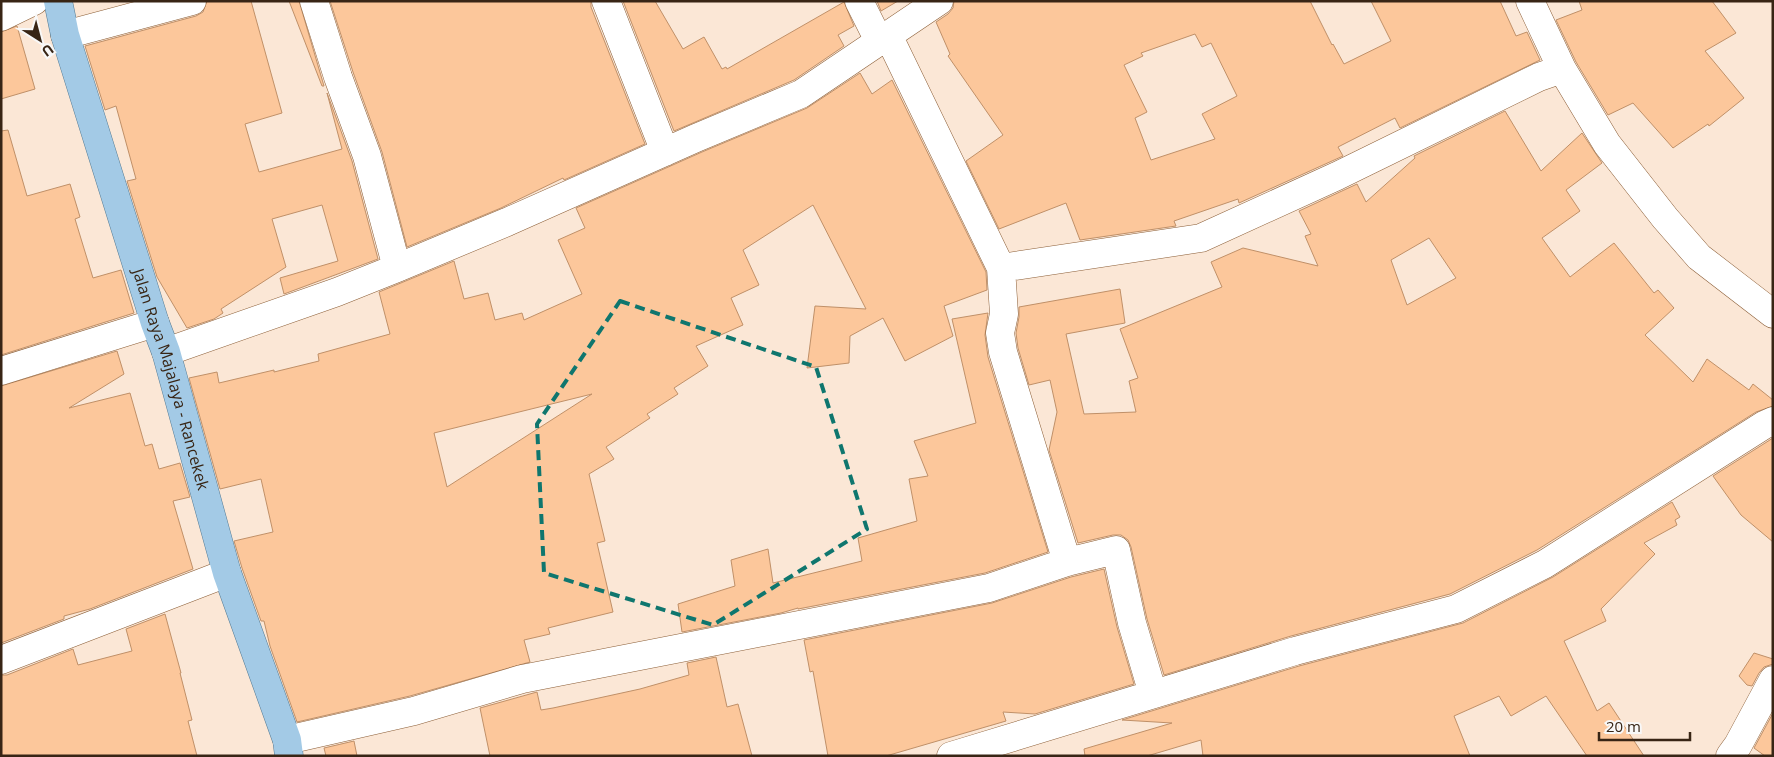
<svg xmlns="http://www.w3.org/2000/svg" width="1774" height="757" font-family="'Open Sans',sans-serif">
<rect width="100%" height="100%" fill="#fbe7d6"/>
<path fill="#fcc79b" stroke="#c09068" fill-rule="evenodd" d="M 207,1 L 251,1 L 282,113 L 245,124 L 259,172 L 342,149 L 327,93 L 352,161 L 378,259 L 284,294 L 280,278 L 338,261 L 322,205 L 272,219 L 286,267 L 221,309 L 223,313 L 214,319 L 187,328 L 157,277 L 127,181 L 136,179 L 116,106 L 105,110 L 85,46 L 196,16 L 203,12 Z
M 289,1 L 299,1 L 324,86 L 322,86 Z
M 330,1 L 591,1 L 591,7 L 645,144 L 564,180 L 563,178 L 501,208 L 407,247 L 382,152 L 353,72 Z
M 623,1 L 655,1 L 683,49 L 704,37 L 722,69 L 726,67 L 727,69 L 844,2 L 854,26 L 838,35 L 844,46 L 794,80 L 674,131 Z
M 877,1 L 898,1 L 881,11 Z
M 954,1 L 1310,1 L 1332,45 L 1333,44 L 1344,64 L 1391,41 L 1371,1 L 1500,1 L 1516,36 L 1527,32 L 1540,60 L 1400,128 L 1395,118 L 1338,147 L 1343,156 L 1239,203 L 1238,199 L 1174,221 L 1176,226 L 1080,240 L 1066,203 L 999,229 L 966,161 L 1003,135 L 948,56 L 950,54 L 936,22 L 948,14 L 953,8 ZM 1195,34 L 1202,47 L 1211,43 L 1237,96 L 1202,114 L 1215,139 L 1151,160 L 1135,118 L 1147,112 L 1124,65 L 1143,56 L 1141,53 Z
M 1579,1 L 1712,1 L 1736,33 L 1705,51 L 1744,98 L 1709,126 L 1708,124 L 1673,148 L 1633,103 L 1608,115 L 1576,62 L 1556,20 L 1582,10 Z
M 17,26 L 35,89 L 1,99 L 1,32 Z
M 860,73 L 872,94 L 892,80 L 986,272 L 987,290 L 944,306 L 953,336 L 905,361 L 883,318 L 850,336 L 849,363 L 807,368 L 815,306 L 866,309 L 813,205 L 743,250 L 759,285 L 731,298 L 743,325 L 696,346 L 708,366 L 674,388 L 678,394 L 647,414 L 650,418 L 606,447 L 614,459 L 589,474 L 605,541 L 597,543 L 613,612 L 548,628 L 550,634 L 524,640 L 530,662 L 410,696 L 297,722 L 270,646 L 264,621 L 261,621 L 242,568 L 234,541 L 273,532 L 261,479 L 220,489 L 189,378 L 217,372 L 219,383 L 274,370 L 274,372 L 319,361 L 318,354 L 390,334 L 379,292 L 454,261 L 464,299 L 488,293 L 495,320 L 522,313 L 524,320 L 582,294 L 558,240 L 585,228 L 576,208 L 702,152 L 807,108 ZM 592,394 L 447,487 L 434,433 Z
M 1505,111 L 1541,171 L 1582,133 L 1602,163 L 1566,190 L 1580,211 L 1542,238 L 1570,277 L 1614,243 L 1654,293 L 1658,290 L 1674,308 L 1645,335 L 1693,382 L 1707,359 L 1749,390 L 1753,384 L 1773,400 L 1773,406 L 1756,412 L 1537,550 L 1450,594 L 1291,636 L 1164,675 L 1147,619 L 1131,547 L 1128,540 L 1121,535 L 1113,535 L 1078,543 L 1049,450 L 1057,412 L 1050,380 L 1029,385 L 1018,348 L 1016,333 L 1019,317 L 1019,307 L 1120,289 L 1125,323 L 1066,334 L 1084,414 L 1136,412 L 1129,381 L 1138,378 L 1120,329 L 1222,287 L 1211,262 L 1243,248 L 1318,266 L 1305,236 L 1311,234 L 1299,211 L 1357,184 L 1366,202 L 1415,158 L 1414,156 ZM 1429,238 L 1456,278 L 1407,305 L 1391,260 Z
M 8,130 L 27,196 L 70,184 L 80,217 L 75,219 L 93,278 L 121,270 L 134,313 L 1,355 L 1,131 Z
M 988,313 L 985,335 L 988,357 L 1048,552 L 985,573 L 798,609 L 798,608 L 781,613 L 682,632 L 678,604 L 735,586 L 731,560 L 768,549 L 773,583 L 862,561 L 858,538 L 917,521 L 909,479 L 928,476 L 914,441 L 976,423 L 952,319 Z
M 117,351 L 124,374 L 69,408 L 130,393 L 145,446 L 152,444 L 159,469 L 180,463 L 190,497 L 173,501 L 193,569 L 90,609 L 64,616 L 64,619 L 1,643 L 1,386 Z
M 1773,438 L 1773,542 L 1741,515 L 1713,476 Z
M 1672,502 L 1680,517 L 1675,520 L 1677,525 L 1644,543 L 1655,554 L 1601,609 L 1606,621 L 1564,641 L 1597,711 L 1609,703 L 1644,756 L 1587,756 L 1546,696 L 1511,716 L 1499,696 L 1454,716 L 1470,756 L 1203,756 L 1201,740 L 1147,756 L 1085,756 L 1084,749 L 1172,723 L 1122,720 L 1299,666 L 1463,623 L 1553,577 Z
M 1104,569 L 1117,627 L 1134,684 L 1035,714 L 1003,712 L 1006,721 L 886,756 L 828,756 L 813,671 L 810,672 L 804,640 L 992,603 L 1071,577 Z
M 165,614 L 181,673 L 180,673 L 192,720 L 188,721 L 197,756 L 1,756 L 1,675 L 7,675 L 73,649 L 78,665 L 132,651 L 126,629 Z
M 1754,653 L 1773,659 L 1773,664 L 1764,667 L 1759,673 L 1752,686 L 1747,685 L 1739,676 Z
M 716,657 L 727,707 L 738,704 L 752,756 L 490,756 L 480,708 L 537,692 L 541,710 L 553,708 L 640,689 L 689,675 L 687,663 Z
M 1773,713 L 1773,756 L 1765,756 L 1754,748 Z
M 354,741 L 357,756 L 326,756 L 324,748 Z"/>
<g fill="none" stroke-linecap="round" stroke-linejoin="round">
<g stroke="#8c5f38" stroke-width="29">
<path id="minor" d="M 314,1 L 338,77 L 367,156 L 397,268
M 606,1 L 665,152
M 859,1 L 879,41
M 1530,1 L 1562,69 L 1607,144 L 1665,218 L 1699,257 L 1773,314
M 1,17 L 34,1
M 65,35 L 192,1
M 888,35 L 1001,268 L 1201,238 L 1337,176 L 1539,77 L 1562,69
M 1001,268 L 1004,314 L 1000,333 L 1003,352 L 1067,562
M 166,352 L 337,292 L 397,268 L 507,222 L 696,138 L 801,94 L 939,1
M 1,371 L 155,323
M 1,660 L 227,573
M 287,740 L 414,711 L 522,679 L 989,588 L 1067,562 L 1116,550 L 1132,623 L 1153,694
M 951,756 L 1295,651 L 1456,609 L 1545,564 L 1764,425 L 1773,421
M 1730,756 L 1738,745 L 1773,680"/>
</g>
<g stroke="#557a92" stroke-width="29">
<g id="major">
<path id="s1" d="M 58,1 L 65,35 L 155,323 L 166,352 L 227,573 L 287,740 L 289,756"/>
</g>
</g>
<use href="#minor" stroke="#fff" stroke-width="28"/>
<use href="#major" stroke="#a3cae6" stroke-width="28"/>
</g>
<path fill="none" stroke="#0f766e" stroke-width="4" stroke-dasharray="10 6" stroke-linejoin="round" d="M 620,301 L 816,367 L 867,529 L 713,625 L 544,573 L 537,424 Z"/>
<g text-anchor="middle" stroke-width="4" stroke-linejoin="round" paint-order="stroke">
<g font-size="16" fill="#382515" stroke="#f8f8f8">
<text dy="6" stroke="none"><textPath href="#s1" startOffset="395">Jalan Raya Majalaya - Rancekek</textPath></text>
</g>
</g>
<rect width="1774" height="757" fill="none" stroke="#382515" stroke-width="5"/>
<g transform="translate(40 40) rotate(144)" stroke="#f8f8f8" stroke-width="4" paint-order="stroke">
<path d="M0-4L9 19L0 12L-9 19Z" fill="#382515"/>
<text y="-8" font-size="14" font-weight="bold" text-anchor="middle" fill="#382515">U</text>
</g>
<path d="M1599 732v8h91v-8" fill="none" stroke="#382515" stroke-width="2.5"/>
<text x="1606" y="732" font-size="15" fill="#382515" stroke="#f8f8f8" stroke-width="4" paint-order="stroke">20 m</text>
</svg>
